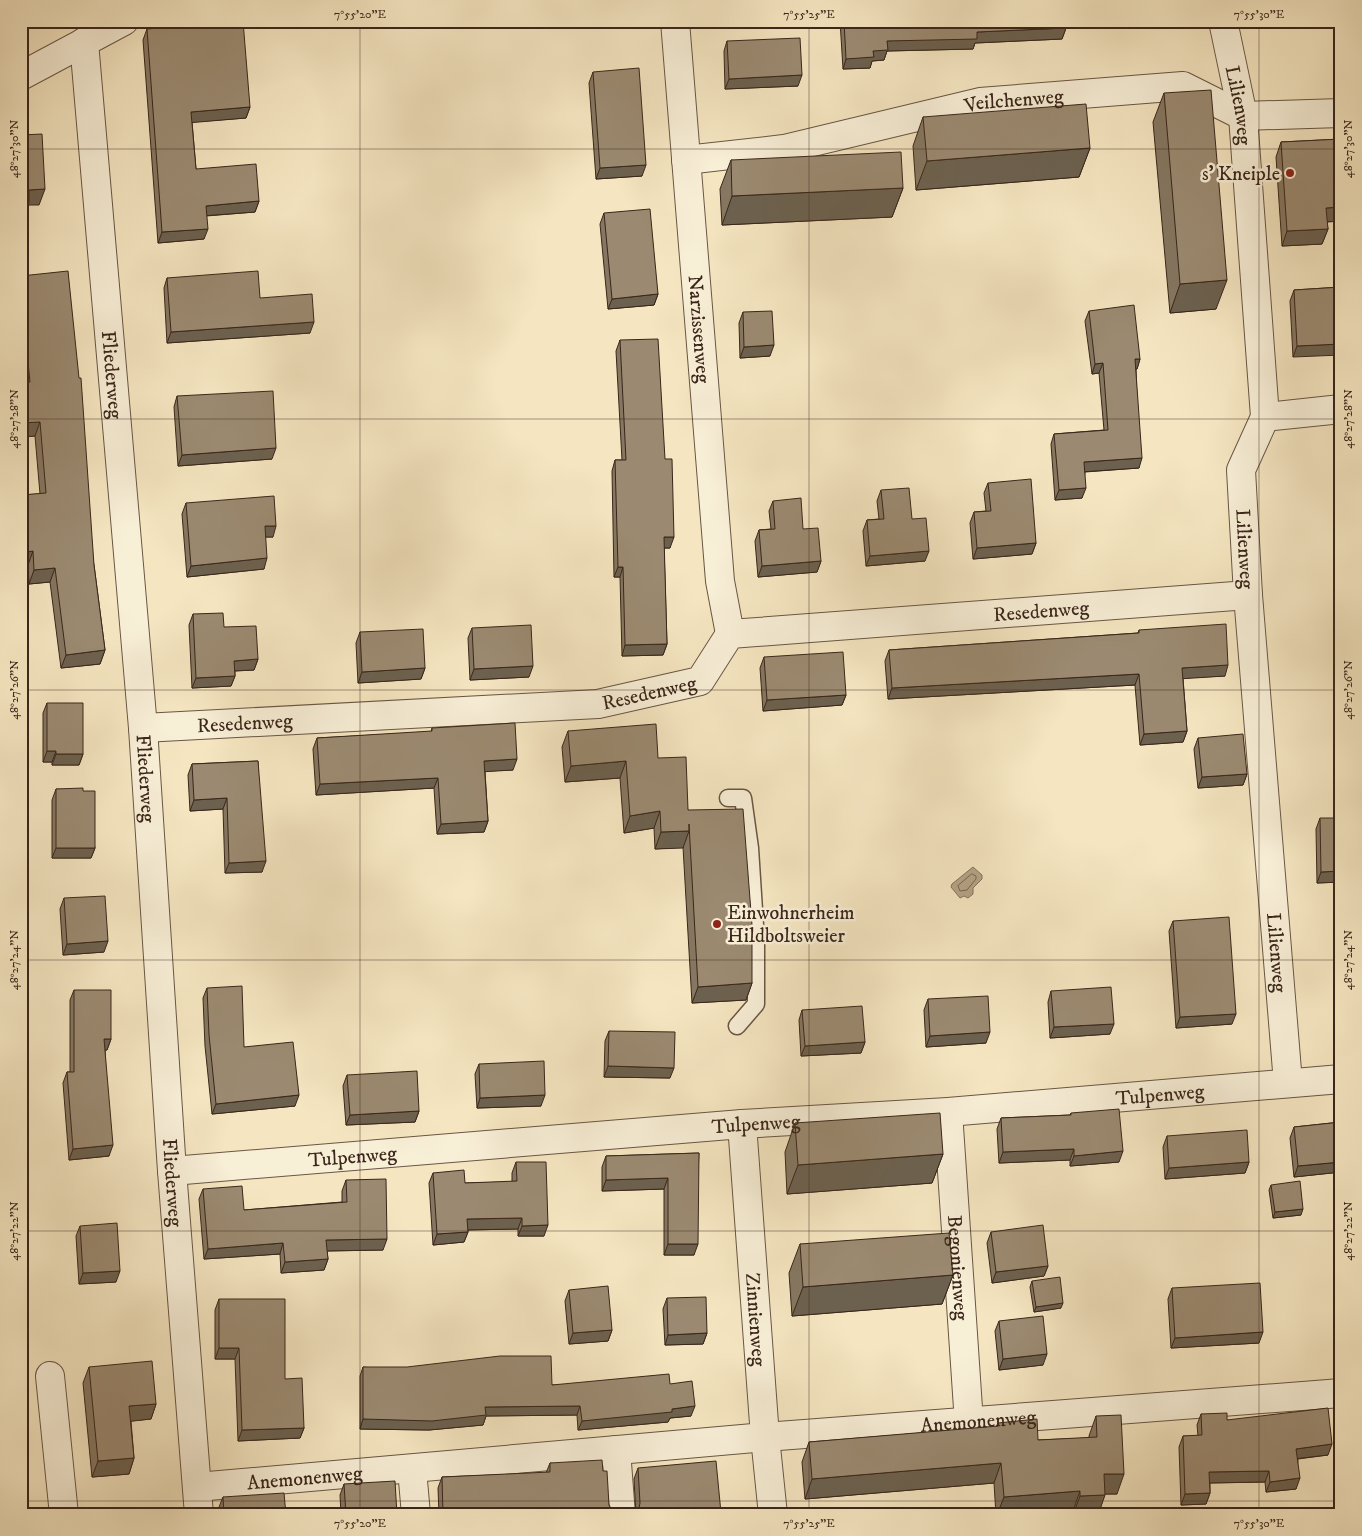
<svg xmlns="http://www.w3.org/2000/svg" width="1362" height="1536" font-family="'IM FELL DW Pica',serif">
<rect width="100%" height="100%" fill="#f5e6c1"/>
<filter id="stains"><feTurbulence type="fractalNoise" baseFrequency=".004" numOctaves="4"/><feColorMatrix values="0 0 0 0 .2 0 0 0 0 .09 0 0 0 0 .02 0 0 0 .5 -.17"/></filter>
<radialGradient id="worn" r=".72"><stop offset=".6" stop-color="#630" stop-opacity="0"/><stop offset="1" stop-color="#630" stop-opacity=".3"/></radialGradient>
<path fill="#b5a588" stroke="#84725c" d="M 973,867 L 982,875 L 982,879 L 973,888 L 973,894 L 968,898 L 964,896 L 960,898 L 951,887 L 952,884 Z"/>
<g fill="none" stroke-linecap="round" stroke-linejoin="round">
<path stroke="#786651" stroke-width="1" d="M 972,874 L 976,876 L 976,879 L 967,890 L 960,891 L 958,886 Z"/>
<g stroke="#695644" stroke-width="19">
<path id="lane" d="M 728,798 L 743,798 L 750,848 L 756,941 L 756,1004 L 737,1026"/>
</g>
<g stroke="#695644" stroke-width="30">
<g id="street">
<path id="s1" d="M 675,21 L 720,581 L 730,634"/>
<path id="s2" d="M 1223,21 L 1243,116 L 1265,417 L 1241,470 L 1248,595 L 1288,1083"/>
<path id="s3" d="M 84,42 L 143,728 L 172,1171 L 199,1515"/>
<path d="M 21,76 L 124,21"/>
<path id="s4" d="M 686,160 L 784,149 L 980,102 L 1183,86 L 1243,116 L 1341,113"/>
<path d="M 1265,417 L 1341,409"/>
<path id="s5" d="M 143,728 L 598,704 L 700,681 L 730,634 L 1248,595"/>
<path id="s6" d="M 948,1112 L 969,1423"/>
<path id="s7" d="M 742,1124 L 765,1437 L 773,1515"/>
<path id="s8" d="M 172,1171 L 742,1124 L 948,1112 L 1341,1079"/>
<path d="M 50,1376 L 64,1515"/>
<path d="M 616,1450 L 621,1515"/>
<path d="M 412,1469 L 416,1515"/>
<path id="s9" d="M 197,1487 L 765,1437 L 1341,1393"/>
</g>
</g>
<use href="#lane" stroke="#f8efd7" stroke-width="16"/>
<use href="#street" stroke="#f8efd7" stroke-width="28"/>
<g stroke="#3a261a" stroke-width="5.5">
<path id="rail" d="M 21,28 L 35,21"/>
</g>
<use href="#rail" stroke="#f8efd7" stroke-width="4" stroke-dasharray="11" stroke-linecap="butt"/>
</g>
<path fill="#857761" stroke="#3a261a" d="M 840,21 L 1117,21 L 1065,22 L 1066,28 L 1062,39 L 975,43 L 973,49 L 887,51 L 884,60 L 872,61 L 870,68 L 843,69 Z
M 147,29 L 250,107 L 246,118 L 192,122 L 196,169 L 259,201 L 255,212 L 206,216 L 204,239 L 158,243 L 143,40 Z
M 727,41 L 798,86 L 725,89 L 724,51 Z
M 593,72 L 642,176 L 596,179 L 589,83 Z
M 1164,93 L 1216,309 L 1170,313 L 1153,122 Z
M 923,117 L 1090,148 L 1079,177 L 916,190 L 913,146 Z
M 1341,139 L 1341,221 L 1327,222 L 1328,229 L 1322,244 L 1282,246 L 1276,157 L 1281,142 Z
M 731,160 L 903,188 L 892,217 L 722,225 L 720,189 Z
M 604,213 L 658,294 L 654,305 L 608,309 L 600,224 Z
M 21,276 L 94,565 L 105,650 L 100,664 L 61,668 L 50,582 L 29,584 L 28,565 L 21,566 L 21,495 L 40,494 L 35,436 L 21,437 L 21,383 L 24,383 L 21,355 Z
M 167,278 L 260,298 L 310,333 L 167,343 L 164,288 Z
M 1341,287 L 1293,357 L 1290,301 L 1294,290 Z
M 1089,311 L 1140,359 L 1137,369 L 1136,369 L 1139,468 L 1085,472 L 1082,498 L 1055,500 L 1051,444 L 1054,434 L 1104,430 L 1099,373 L 1092,374 L 1085,321 Z
M 743,312 L 770,356 L 740,358 L 739,323 Z
M 620,340 L 670,548 L 664,548 L 667,644 L 663,655 L 622,656 L 620,577 L 614,577 L 612,471 L 615,460 L 622,460 L 616,351 Z
M 177,396 L 272,459 L 178,466 L 174,407 Z
M 988,483 L 1036,543 L 1032,554 L 973,559 L 970,523 L 974,512 L 986,511 L 984,493 Z
M 881,490 L 912,519 L 925,561 L 866,566 L 863,531 L 867,520 L 879,519 L 877,501 Z
M 773,501 L 821,561 L 817,572 L 758,577 L 755,541 L 759,530 L 771,529 L 769,511 Z
M 186,503 L 273,537 L 265,537 L 264,569 L 187,577 L 182,514 Z
M 193,614 L 224,627 L 258,659 L 254,670 L 235,671 L 235,676 L 231,686 L 192,688 L 189,625 Z
M 1341,626 L 1341,654 L 1339,630 Z
M 472,628 L 529,677 L 470,680 L 468,638 Z
M 1139,630 L 1225,676 L 1183,678 L 1187,731 L 1183,742 L 1140,745 L 1135,685 L 888,699 L 885,661 L 889,650 L 1138,633 Z
M 360,632 L 425,668 L 421,679 L 358,683 L 356,643 Z
M 764,657 L 846,695 L 842,705 L 763,711 L 760,668 Z
M 47,703 L 83,754 L 79,765 L 52,765 L 52,762 L 43,762 L 43,713 Z
M 432,728 L 513,770 L 485,771 L 488,821 L 484,832 L 437,834 L 434,788 L 316,795 L 313,749 L 317,738 L 431,732 Z
M 568,731 L 658,758 L 688,810 L 752,983 L 746,1000 L 692,1003 L 683,847 L 655,849 L 654,828 L 624,833 L 620,778 L 565,782 L 562,747 Z
M 1198,738 L 1247,774 L 1243,785 L 1198,788 L 1194,749 Z
M 258,761 L 262,872 L 225,873 L 223,809 L 190,811 L 188,775 L 192,764 Z
M 56,789 L 83,791 L 95,848 L 91,858 L 52,858 L 52,800 Z
M 1320,818 L 1341,882 L 1317,883 L 1316,829 Z
M 64,898 L 104,952 L 63,955 L 60,909 Z
M 1173,921 L 1232,1024 L 1176,1028 L 1169,931 Z
M 207,988 L 244,1047 L 295,1106 L 212,1114 L 205,1046 L 203,998 Z
M 74,990 L 111,1039 L 107,1050 L 105,1050 L 109,1156 L 69,1160 L 63,1083 L 67,1072 L 70,1072 L 70,1000 Z
M 1051,991 L 1110,1034 L 1050,1038 L 1048,1002 Z
M 928,999 L 986,1043 L 926,1047 L 924,1010 Z
M 802,1010 L 865,1042 L 861,1053 L 801,1056 L 799,1020 Z
M 609,1031 L 670,1078 L 604,1077 L 605,1041 Z
M 479,1064 L 541,1106 L 477,1108 L 475,1074 Z
M 347,1075 L 419,1111 L 415,1122 L 346,1125 L 343,1086 Z
M 1071,1113 L 1119,1162 L 1070,1166 L 1070,1160 L 999,1163 L 997,1129 L 1001,1118 L 1070,1115 Z
M 1341,1122 L 1341,1172 L 1294,1177 L 1290,1138 L 1294,1127 Z
M 795,1123 L 943,1154 L 932,1183 L 787,1194 L 785,1152 Z
M 1167,1136 L 1249,1162 L 1245,1173 L 1165,1179 L 1163,1147 Z
M 699,1153 L 694,1255 L 664,1255 L 664,1189 L 602,1191 L 602,1167 L 606,1156 Z
M 516,1162 L 544,1236 L 518,1236 L 518,1229 L 468,1230 L 468,1232 L 464,1242 L 433,1245 L 429,1183 L 433,1173 L 465,1183 L 512,1182 L 512,1173 Z
M 346,1180 L 383,1250 L 327,1251 L 328,1259 L 324,1270 L 281,1273 L 280,1254 L 204,1259 L 199,1199 L 203,1189 L 244,1210 L 342,1202 L 342,1191 Z
M 1271,1185 L 1301,1215 L 1273,1218 L 1269,1190 Z
M 80,1226 L 116,1282 L 79,1284 L 76,1236 Z
M 991,1232 L 1048,1266 L 1044,1276 L 992,1283 L 987,1243 Z
M 800,1244 L 953,1275 L 942,1304 L 792,1316 L 789,1273 Z
M 1032,1281 L 1061,1308 L 1034,1312 L 1030,1287 Z
M 1172,1288 L 1259,1343 L 1171,1348 L 1168,1299 Z
M 569,1290 L 612,1330 L 608,1341 L 569,1344 L 565,1301 Z
M 667,1298 L 707,1333 L 703,1344 L 665,1345 L 663,1309 Z
M 219,1299 L 285,1379 L 304,1428 L 300,1438 L 238,1441 L 235,1359 L 215,1359 L 215,1310 Z
M 999,1321 L 1043,1365 L 999,1370 L 995,1331 Z
M 89,1367 L 156,1404 L 151,1419 L 131,1421 L 134,1458 L 129,1474 L 92,1477 L 83,1383 Z
M 363,1367 L 552,1385 L 670,1384 L 691,1416 L 670,1418 L 668,1422 L 578,1430 L 577,1415 L 486,1416 L 483,1425 L 429,1430 L 360,1429 L 360,1376 Z
M 1201,1414 L 1227,1420 L 1328,1455 L 1298,1459 L 1296,1489 L 1266,1492 L 1265,1482 L 1210,1483 L 1210,1493 L 1206,1504 L 1181,1505 L 1179,1447 L 1183,1436 L 1198,1436 L 1197,1425 Z
M 1096,1416 L 1117,1494 L 1105,1494 L 1098,1515 L 1073,1515 L 1073,1511 L 1025,1515 L 996,1515 L 994,1483 L 805,1499 L 802,1462 L 809,1442 L 996,1427 L 998,1423 L 1038,1440 L 1089,1438 L 1089,1436 Z
M 550,1463 L 603,1471 L 609,1505 L 614,1515 L 439,1515 L 438,1488 L 442,1477 L 546,1473 Z
M 638,1468 L 721,1513 L 721,1515 L 636,1515 L 634,1479 Z
M 344,1484 L 397,1515 L 341,1515 L 340,1495 Z
M 223,1497 L 286,1515 L 219,1515 L 219,1507 Z"/>
<path fill="#6c614f" stroke="#3a261a" d="M 1061,21 L 1117,21 L 1061,22 Z
M 1066,28 L 1062,39 L 975,43 L 973,49 L 887,51 L 884,60 L 872,61 L 870,68 L 843,69 L 846,59 L 873,51 L 887,41 L 977,32 Z
M 802,75 L 798,86 L 725,89 L 729,79 Z
M 250,107 L 246,118 L 187,123 L 191,112 Z
M 1090,148 L 1079,177 L 916,190 L 927,161 Z
M 646,165 L 642,176 L 596,179 L 600,168 Z
M 903,188 L 892,217 L 722,225 L 732,196 Z
M 45,189 L 39,205 L 29,205 L 24,219 L 21,219 L 21,204 L 29,190 Z
M 259,201 L 255,212 L 202,216 L 206,206 Z
M 1341,207 L 1341,221 L 1321,222 L 1326,208 Z
M 208,229 L 204,239 L 158,243 L 162,232 Z
M 1328,229 L 1322,244 L 1282,246 L 1287,231 Z
M 1227,280 L 1216,309 L 1170,313 L 1180,284 Z
M 658,294 L 654,305 L 608,309 L 612,299 Z
M 314,322 L 310,333 L 167,343 L 171,332 Z
M 1341,344 L 1341,355 L 1293,357 L 1297,346 Z
M 774,345 L 770,356 L 740,358 L 744,347 Z
M 1135,359 L 1140,359 L 1137,369 L 1131,369 Z
M 1103,363 L 1099,373 L 1092,374 L 1095,364 Z
M 40,422 L 35,436 L 21,437 L 21,423 Z
M 276,448 L 272,459 L 178,466 L 182,455 Z
M 1142,458 L 1139,468 L 1080,472 L 1084,462 Z
M 1086,488 L 1082,498 L 1055,500 L 1059,490 Z
M 265,526 L 276,526 L 273,537 L 261,537 Z
M 664,537 L 674,537 L 670,548 L 660,548 Z
M 1036,543 L 1032,554 L 973,559 L 977,548 Z
M 33,551 L 28,565 L 21,566 L 21,553 Z
M 929,551 L 925,561 L 866,566 L 870,556 Z
M 267,558 L 264,569 L 187,577 L 191,566 Z
M 821,561 L 817,572 L 758,577 L 762,566 Z
M 618,567 L 623,567 L 620,577 L 614,577 Z
M 55,568 L 50,582 L 29,584 L 34,570 Z
M 667,644 L 663,655 L 622,656 L 625,645 Z
M 105,650 L 100,664 L 61,668 L 66,655 Z
M 258,659 L 254,670 L 231,671 L 234,661 Z
M 1228,665 L 1225,676 L 1178,679 L 1182,668 Z
M 533,666 L 529,677 L 470,680 L 474,669 Z
M 425,668 L 421,679 L 358,683 L 362,672 Z
M 1139,674 L 1135,685 L 888,699 L 892,688 Z
M 235,676 L 231,686 L 192,688 L 196,678 Z
M 846,695 L 842,705 L 763,711 L 767,700 Z
M 1187,731 L 1183,742 L 1140,745 L 1144,734 Z
M 47,751 L 56,751 L 52,762 L 43,762 Z
M 56,754 L 83,754 L 79,765 L 52,765 Z
M 517,759 L 513,770 L 480,772 L 484,761 Z
M 626,761 L 620,778 L 565,782 L 571,766 Z
M 1247,774 L 1243,785 L 1198,788 L 1202,777 Z
M 438,778 L 434,788 L 316,795 L 320,784 Z
M 227,798 L 223,809 L 190,811 L 194,800 Z
M 660,811 L 654,828 L 624,833 L 630,816 Z
M 488,821 L 484,832 L 437,834 L 441,824 Z
M 689,831 L 683,848 L 655,849 L 661,832 Z
M 56,848 L 95,848 L 91,858 L 52,858 Z
M 266,861 L 262,872 L 225,873 L 229,863 Z
M 1341,871 L 1341,882 L 1317,883 L 1321,872 Z
M 108,941 L 104,952 L 63,955 L 67,944 Z
M 752,983 L 746,1000 L 692,1003 L 698,987 Z
M 1236,1014 L 1232,1024 L 1176,1028 L 1180,1017 Z
M 1114,1024 L 1110,1034 L 1050,1038 L 1054,1027 Z
M 990,1032 L 986,1043 L 926,1047 L 930,1036 Z
M 104,1039 L 111,1039 L 107,1050 L 100,1050 Z
M 865,1042 L 861,1053 L 801,1056 L 805,1046 Z
M 608,1066 L 674,1068 L 670,1078 L 604,1077 Z
M 299,1095 L 295,1106 L 212,1114 L 216,1104 Z
M 545,1095 L 541,1106 L 477,1108 L 480,1098 Z
M 419,1111 L 415,1122 L 346,1125 L 350,1115 Z
M 113,1145 L 109,1156 L 69,1160 L 73,1149 Z
M 1074,1149 L 1070,1160 L 999,1163 L 1003,1152 Z
M 1123,1151 L 1119,1162 L 1070,1166 L 1074,1156 Z
M 943,1154 L 932,1183 L 787,1194 L 798,1165 Z
M 1249,1162 L 1245,1173 L 1165,1179 L 1169,1168 Z
M 1341,1162 L 1341,1172 L 1294,1177 L 1298,1166 Z
M 668,1178 L 664,1189 L 602,1191 L 606,1180 Z
M 1303,1209 L 1301,1215 L 1273,1218 L 1275,1212 Z
M 522,1218 L 518,1229 L 463,1230 L 467,1219 Z
M 548,1225 L 544,1236 L 518,1236 L 522,1226 Z
M 468,1232 L 464,1242 L 433,1245 L 437,1234 Z
M 387,1239 L 383,1250 L 322,1251 L 326,1240 Z
M 283,1243 L 280,1254 L 204,1259 L 208,1249 Z
M 668,1244 L 698,1244 L 694,1255 L 664,1255 Z
M 328,1259 L 324,1270 L 281,1273 L 285,1262 Z
M 1048,1266 L 1044,1276 L 992,1283 L 996,1272 Z
M 120,1271 L 116,1282 L 79,1284 L 83,1273 Z
M 953,1275 L 942,1304 L 792,1316 L 803,1287 Z
M 1063,1303 L 1061,1308 L 1034,1312 L 1036,1307 Z
M 612,1330 L 608,1341 L 569,1344 L 573,1333 Z
M 1263,1332 L 1259,1343 L 1171,1348 L 1175,1338 Z
M 707,1333 L 703,1344 L 665,1345 L 668,1335 Z
M 219,1348 L 239,1348 L 235,1359 L 215,1359 Z
M 1047,1354 L 1043,1365 L 999,1370 L 1003,1359 Z
M 156,1404 L 151,1419 L 124,1422 L 129,1406 Z
M 580,1406 L 577,1415 L 486,1416 L 483,1425 L 429,1430 L 360,1429 L 363,1419 L 485,1407 Z
M 695,1406 L 691,1416 L 670,1418 L 668,1422 L 578,1430 L 582,1421 Z
M 304,1428 L 300,1438 L 238,1441 L 242,1430 Z
M 1332,1444 L 1328,1455 L 1293,1459 L 1296,1449 Z
M 134,1458 L 129,1474 L 92,1477 L 98,1461 Z
M 1001,1463 L 994,1483 L 805,1499 L 812,1479 Z
M 1269,1471 L 1265,1482 L 1205,1483 L 1209,1472 Z
M 1104,1474 L 1124,1474 L 1117,1494 L 1097,1494 Z
M 1300,1478 L 1296,1489 L 1266,1492 L 1270,1482 Z
M 1080,1491 L 1073,1511 L 1025,1515 L 997,1515 L 1004,1497 Z
M 1210,1493 L 1206,1504 L 1181,1505 L 1185,1494 Z
M 1105,1495 L 1098,1515 L 1073,1515 L 1080,1496 Z
M 671,1510 L 669,1515 L 637,1515 L 638,1513 Z
M 721,1513 L 721,1515 L 699,1515 Z"/>
<path fill="#9b8a71" stroke="#3a261a" d="M 243,21 L 250,107 L 191,112 L 196,169 L 256,164 L 259,201 L 206,206 L 208,229 L 162,232 L 147,29 Z
M 844,21 L 1065,21 L 1066,28 L 977,32 L 977,39 L 887,41 L 888,50 L 873,51 L 874,57 L 846,59 Z
M 800,38 L 802,75 L 729,79 L 727,41 Z
M 639,68 L 646,165 L 600,168 L 593,72 Z
M 1211,90 L 1227,280 L 1180,284 L 1164,93 Z
M 1086,104 L 1090,148 L 927,161 L 923,117 Z
M 42,134 L 45,189 L 29,190 L 29,203 L 21,204 L 21,135 Z
M 1341,139 L 1341,207 L 1326,208 L 1328,229 L 1287,231 L 1281,142 Z
M 901,152 L 903,188 L 732,196 L 731,160 Z
M 650,209 L 658,294 L 612,299 L 604,213 Z
M 68,271 L 79,378 L 81,378 L 94,565 L 105,650 L 66,655 L 55,568 L 34,570 L 33,551 L 21,553 L 21,495 L 46,493 L 40,422 L 21,423 L 21,383 L 30,382 L 21,292 L 21,276 Z
M 258,271 L 260,298 L 312,294 L 314,322 L 171,332 L 167,278 Z
M 1341,287 L 1341,344 L 1297,346 L 1294,290 Z
M 1134,305 L 1140,359 L 1135,359 L 1142,458 L 1084,462 L 1086,488 L 1059,490 L 1054,434 L 1108,430 L 1103,363 L 1095,364 L 1089,311 Z
M 772,311 L 774,345 L 744,347 L 743,312 Z
M 658,339 L 665,459 L 672,459 L 674,537 L 664,537 L 667,644 L 625,645 L 623,567 L 618,567 L 615,460 L 626,460 L 620,340 Z
M 273,391 L 276,448 L 182,455 L 177,396 Z
M 1031,479 L 1036,543 L 977,548 L 974,512 L 991,511 L 988,483 Z
M 909,488 L 912,519 L 926,518 L 929,551 L 870,556 L 867,520 L 884,519 L 881,490 Z
M 274,496 L 276,526 L 265,526 L 267,558 L 191,566 L 186,503 Z
M 801,498 L 803,529 L 818,528 L 821,561 L 762,566 L 759,530 L 775,529 L 773,501 Z
M 223,613 L 224,627 L 256,626 L 258,659 L 234,661 L 235,676 L 196,678 L 193,614 Z
M 1226,624 L 1228,665 L 1182,668 L 1187,731 L 1144,734 L 1139,674 L 892,688 L 889,650 L 1139,633 L 1139,630 Z
M 531,625 L 533,666 L 474,669 L 472,628 Z
M 423,629 L 425,668 L 362,672 L 360,632 Z
M 843,652 L 846,695 L 767,700 L 764,657 Z
M 47,703 L 83,703 L 83,754 L 56,754 L 56,751 L 47,751 Z
M 515,723 L 517,759 L 484,761 L 488,821 L 441,824 L 438,778 L 320,784 L 317,738 L 432,731 L 432,728 Z
M 656,724 L 658,758 L 686,757 L 688,810 L 743,809 L 752,925 L 752,983 L 698,987 L 689,824 L 689,831 L 661,832 L 660,811 L 630,816 L 626,761 L 571,766 L 568,731 Z
M 1243,734 L 1247,774 L 1202,777 L 1198,738 Z
M 258,761 L 266,861 L 229,863 L 227,798 L 194,800 L 192,764 Z
M 83,788 L 83,791 L 95,791 L 95,848 L 56,848 L 56,789 Z
M 1320,818 L 1341,818 L 1341,871 L 1321,872 Z
M 105,896 L 108,941 L 67,944 L 64,898 Z
M 1229,917 L 1236,1014 L 1180,1017 L 1173,921 Z
M 242,986 L 244,1047 L 293,1042 L 299,1095 L 216,1104 L 209,1035 L 207,988 Z
M 1111,987 L 1114,1024 L 1054,1027 L 1051,991 Z
M 74,990 L 111,990 L 111,1039 L 104,1039 L 113,1145 L 73,1149 L 67,1072 L 74,1072 Z
M 988,996 L 990,1032 L 930,1036 L 928,999 Z
M 862,1006 L 865,1042 L 805,1046 L 802,1010 Z
M 609,1031 L 675,1032 L 674,1068 L 608,1066 Z
M 544,1061 L 545,1095 L 480,1098 L 479,1064 Z
M 417,1071 L 419,1111 L 350,1115 L 347,1075 Z
M 1119,1109 L 1123,1151 L 1074,1156 L 1074,1149 L 1003,1152 L 1001,1118 L 1071,1115 L 1071,1113 Z
M 940,1113 L 943,1154 L 798,1165 L 795,1123 Z
M 1341,1122 L 1341,1162 L 1298,1166 L 1294,1127 Z
M 1247,1130 L 1249,1162 L 1169,1168 L 1167,1136 Z
M 699,1153 L 698,1244 L 668,1244 L 668,1178 L 606,1180 L 606,1156 Z
M 516,1162 L 546,1162 L 548,1225 L 522,1226 L 522,1218 L 467,1219 L 468,1232 L 437,1234 L 433,1173 L 464,1170 L 465,1183 L 517,1181 Z
M 386,1179 L 387,1239 L 326,1240 L 328,1259 L 285,1262 L 283,1243 L 208,1249 L 203,1189 L 242,1186 L 244,1210 L 347,1202 L 346,1180 Z
M 1300,1181 L 1303,1209 L 1275,1212 L 1271,1185 Z
M 117,1223 L 120,1271 L 83,1273 L 80,1226 Z
M 1043,1225 L 1048,1266 L 996,1272 L 991,1232 Z
M 949,1233 L 953,1275 L 803,1287 L 800,1244 Z
M 1060,1277 L 1063,1303 L 1036,1307 L 1032,1281 Z
M 1260,1283 L 1263,1332 L 1175,1338 L 1172,1288 Z
M 608,1286 L 612,1330 L 573,1333 L 569,1290 Z
M 706,1297 L 707,1333 L 668,1335 L 667,1298 Z
M 219,1299 L 285,1299 L 285,1379 L 302,1378 L 304,1428 L 242,1430 L 239,1348 L 219,1348 Z
M 1043,1316 L 1047,1354 L 1003,1359 L 999,1321 Z
M 500,1356 L 551,1356 L 552,1385 L 669,1374 L 670,1384 L 692,1381 L 695,1406 L 672,1409 L 672,1412 L 582,1421 L 580,1406 L 485,1407 L 486,1415 L 432,1421 L 363,1419 L 363,1367 L 407,1367 Z
M 152,1361 L 156,1404 L 129,1406 L 134,1458 L 98,1461 L 89,1367 Z
M 1328,1408 L 1332,1444 L 1296,1449 L 1300,1478 L 1270,1482 L 1269,1471 L 1209,1472 L 1210,1493 L 1185,1494 L 1183,1436 L 1202,1435 L 1201,1414 L 1227,1413 L 1227,1420 Z
M 1121,1415 L 1124,1474 L 1104,1474 L 1105,1495 L 1080,1496 L 1080,1491 L 1004,1497 L 1001,1463 L 812,1479 L 809,1442 L 998,1426 L 998,1423 L 1037,1419 L 1038,1440 L 1097,1437 L 1096,1416 Z
M 21,1446 L 28,1515 L 21,1515 Z
M 602,1460 L 603,1471 L 607,1471 L 609,1505 L 614,1515 L 443,1515 L 442,1477 L 550,1472 L 550,1463 Z
M 716,1461 L 721,1513 L 699,1515 L 671,1515 L 671,1510 L 638,1513 L 640,1503 L 638,1468 Z
M 395,1481 L 397,1515 L 346,1515 L 344,1484 Z
M 284,1493 L 286,1515 L 224,1515 L 223,1497 Z"/>
<path fill="none" stroke="#3a261a" stroke-width="1" stroke-opacity="0.45" d="M 360,21 L 360,1515M 809,21 L 809,1515M 1259,21 L 1259,1515M 21,149 L 1341,149M 21,419 L 1341,419M 21,690 L 1341,690M 21,960 L 1341,960M 21,1231 L 1341,1231M 21,1501 L 1341,1501"/>
<g fill="#8f2418" stroke="#f8efd7" stroke-width="2">
<circle cx="1290" cy="173" r="5"/>
<circle cx="717" cy="924" r="5"/>
</g>
<g text-anchor="middle" stroke-width="5" stroke-linejoin="round" paint-order="stroke">
<g font-size="20" fill="#3a261a" stroke="#f8efd7">
<text dy="7" stroke="none"><textPath href="#s4" startOffset="334">Veilchenweg</textPath></text>
<text dy="7" stroke="none"><textPath href="#s2" startOffset="86">Lilienweg</textPath></text>
<text dy="7" stroke="none"><textPath href="#s1" startOffset="309">Narzissenweg</textPath></text>
<text dy="7" stroke="none"><textPath href="#s3" startOffset="334">Fliederweg</textPath></text>
<text dy="7" stroke="none"><textPath href="#s2" startOffset="536">Lilienweg</textPath></text>
<text dy="7" stroke="none"><textPath href="#s5" startOffset="928">Resedenweg</textPath></text>
<text dy="7" stroke="none"><textPath href="#s5" startOffset="508">Resedenweg</textPath></text>
<text dy="7" stroke="none"><textPath href="#s5" startOffset="102">Resedenweg</textPath></text>
<text dy="7" stroke="none"><textPath href="#s3" startOffset="739">Fliederweg</textPath></text>
<text dy="7" stroke="none"><textPath href="#s2" startOffset="941">Lilienweg</textPath></text>
<text dy="7" stroke="none"><textPath href="#s8" startOffset="991">Tulpenweg</textPath></text>
<text dy="7" stroke="none"><textPath href="#s8" startOffset="586">Tulpenweg</textPath></text>
<text dy="7" stroke="none"><textPath href="#s8" startOffset="181">Tulpenweg</textPath></text>
<text dy="7" stroke="none"><textPath href="#s3" startOffset="1144">Fliederweg</textPath></text>
<text dy="7" stroke="none"><textPath href="#s6" startOffset="156">Begonienweg</textPath></text>
<text dy="7" stroke="none"><textPath href="#s7" startOffset="196">Zinnienweg</textPath></text>
<text dy="7" stroke="none"><textPath href="#s9" startOffset="784">Anemonenweg</textPath></text>
<text dy="7" stroke="none"><textPath href="#s9" startOffset="108">Anemonenweg</textPath></text>
</g>
<g font-size="20" fill="#3a261a" stroke="#f8efd7" text-anchor="end">
<text x="1280" y="180">s' Kneiple</text>
<text x="727" y="919" text-anchor="start">Einwohnerheim<tspan x="727" dy="23">Hildboltsweier</tspan></text>
</g>
</g>
<rect width="1362" height="1536" fill="none" stroke="#f5e6c1" stroke-width="55"/>
<rect x="28" y="28" width="1306" height="1480" fill="none" stroke="#3a261a" stroke-width="2"/>
<g font-size="12" text-anchor="middle" fill="#3a261a">
<text x="360" y="18">7°55'20"E</text>
<text x="809" y="18">7°55'25"E</text>
<text x="1259" y="18">7°55'30"E</text>
<text transform="translate(14 149) rotate(-90)" y="4">48°27'30"N</text>
<text transform="translate(1348 149) rotate(-90)" y="4">48°27'30"N</text>
<text transform="translate(14 419) rotate(-90)" y="4">48°27'28"N</text>
<text transform="translate(1348 419) rotate(-90)" y="4">48°27'28"N</text>
<text transform="translate(14 690) rotate(-90)" y="4">48°27'26"N</text>
<text transform="translate(1348 690) rotate(-90)" y="4">48°27'26"N</text>
<text transform="translate(14 960) rotate(-90)" y="4">48°27'24"N</text>
<text transform="translate(1348 960) rotate(-90)" y="4">48°27'24"N</text>
<text transform="translate(14 1231) rotate(-90)" y="4">48°27'22"N</text>
<text transform="translate(1348 1231) rotate(-90)" y="4">48°27'22"N</text>
<text x="360" y="1527">7°55'20"E</text>
<text x="809" y="1527">7°55'25"E</text>
<text x="1259" y="1527">7°55'30"E</text>
</g>
<rect width="100%" height="100%" filter="url(#stains)"/>
<rect width="100%" height="100%" fill="url(#worn)"/>
</svg>
